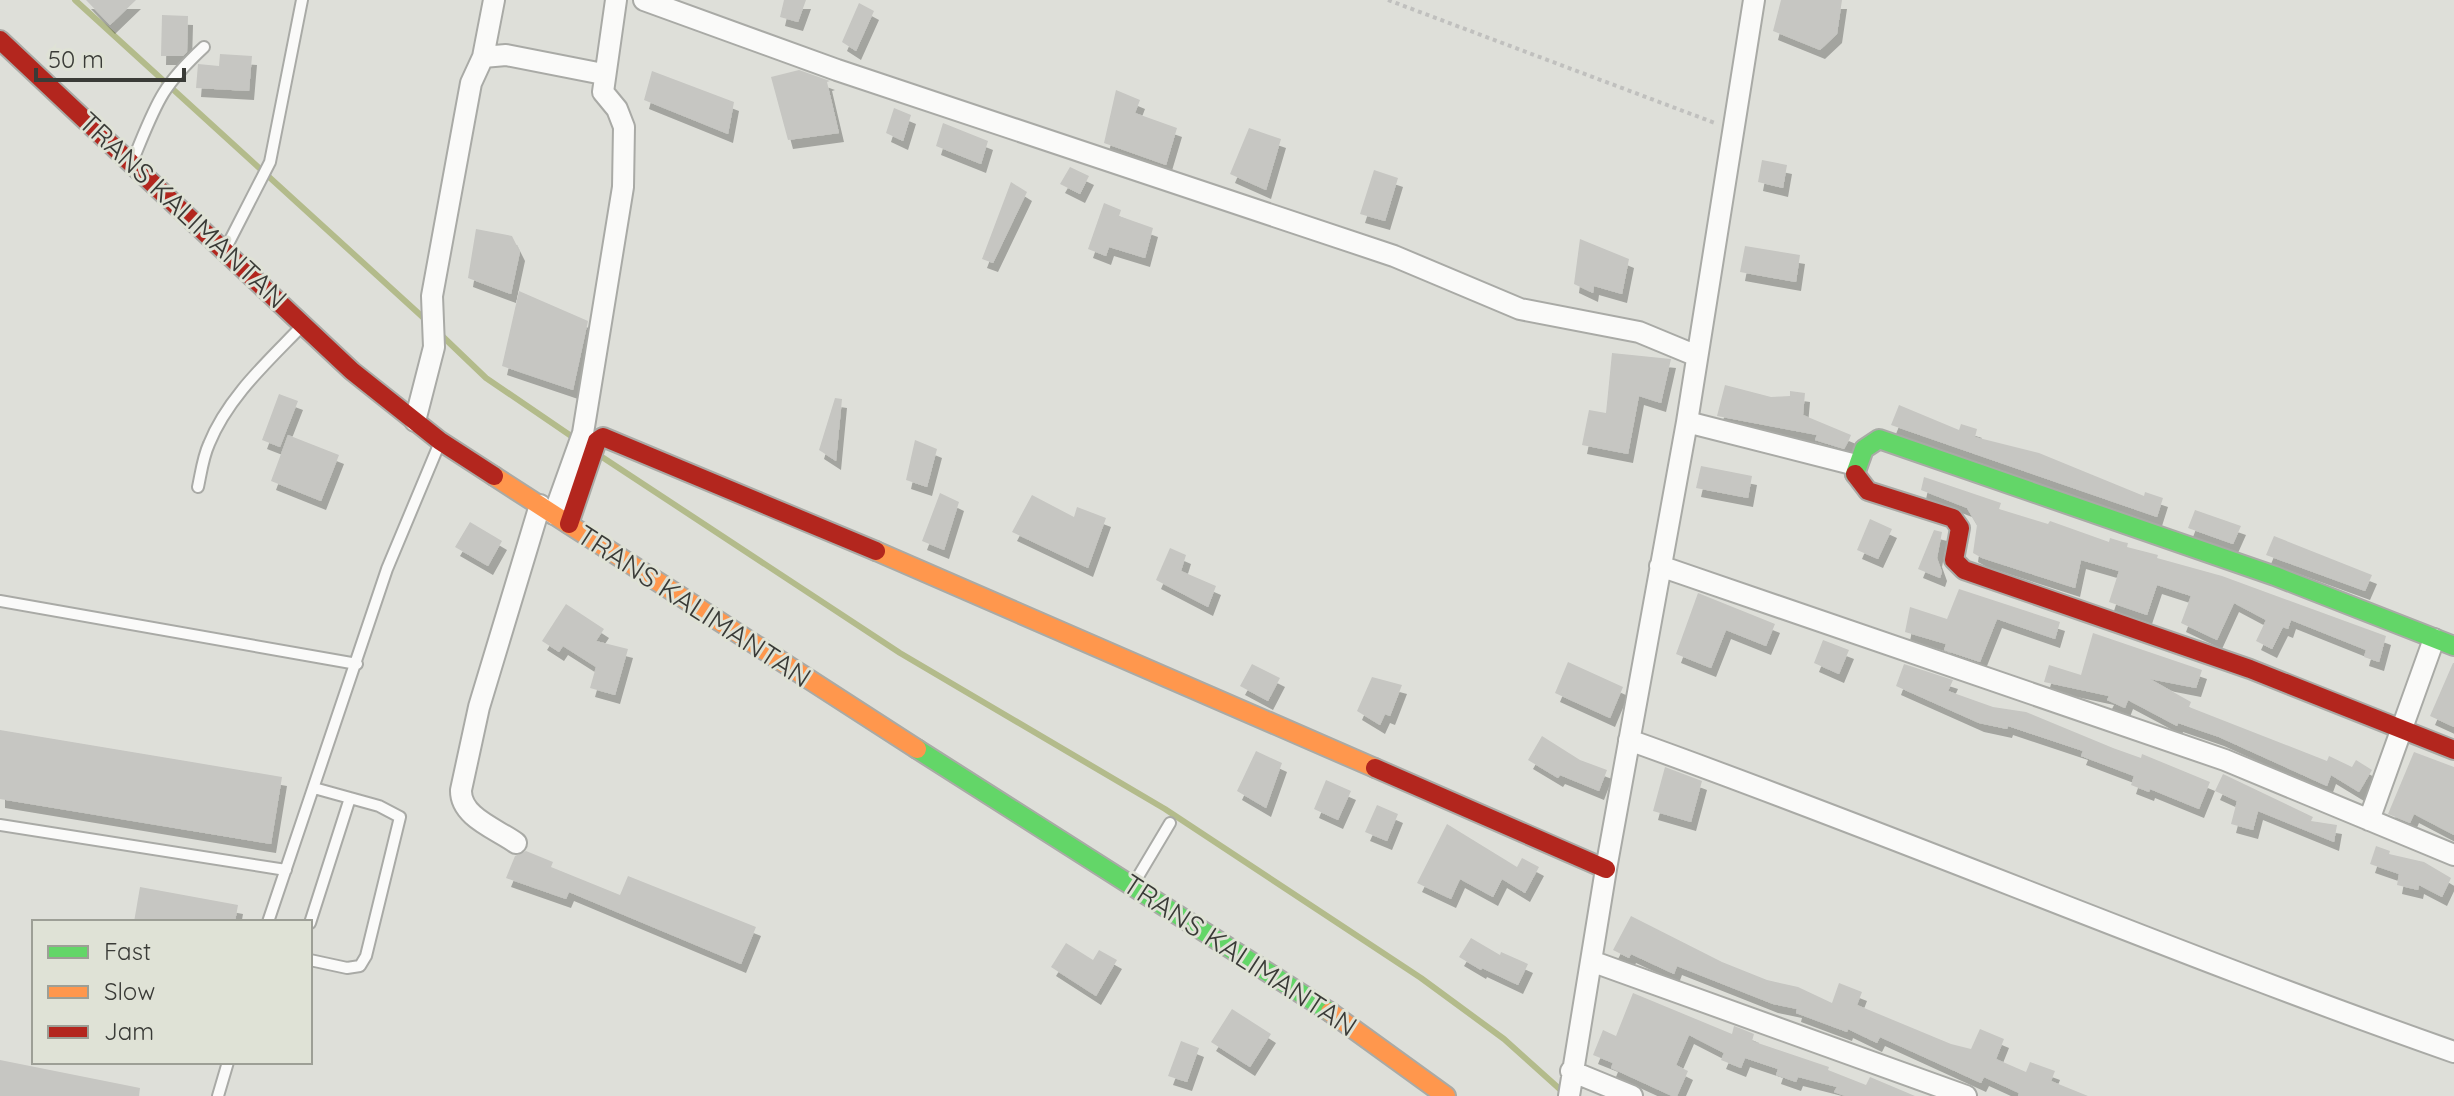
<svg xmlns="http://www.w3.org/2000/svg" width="2454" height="1096" font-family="Quicksand,sans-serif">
<defs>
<filter id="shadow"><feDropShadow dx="5" dy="9" stdDeviation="0" flood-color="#0004"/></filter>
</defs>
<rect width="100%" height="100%" fill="#dedfd9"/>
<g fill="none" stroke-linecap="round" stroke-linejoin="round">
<path stroke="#b3bb8b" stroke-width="6" d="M 75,0 L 427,321
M 438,332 L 486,378 L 577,440
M 599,455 L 900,653 L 1165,809 L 1421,978 L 1504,1039 L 1563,1092"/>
</g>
<path fill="#c6c6c2" filter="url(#shadow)" d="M 86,0 L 136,0 L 110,25 Z
M 784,0 L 806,0 L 798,22 L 780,17 Z
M 1781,0 L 1842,0 L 1837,34 L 1820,50 L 1773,31 Z
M 859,3 L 874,11 L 856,51 L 842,42 Z
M 162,15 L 188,16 L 187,52 L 183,56 L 161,56 Z
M 220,54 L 252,56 L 249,91 L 196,88 L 198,64 L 219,66 Z
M 799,70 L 830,81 L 827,82 L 839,133 L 788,140 L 771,77 Z
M 652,71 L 734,102 L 728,134 L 644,100 Z
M 1116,90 L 1140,100 L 1135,113 L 1177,128 L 1166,165 L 1104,143 Z
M 894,108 L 911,115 L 903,141 L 886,133 Z
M 943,123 L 988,141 L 981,164 L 936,146 Z
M 1249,128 L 1281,139 L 1266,190 L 1230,174 Z
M 1762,160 L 1787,165 L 1783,188 L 1758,182 Z
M 1070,167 L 1089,176 L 1080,194 L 1060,184 Z
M 1374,170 L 1398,178 L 1385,221 L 1360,214 Z
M 1011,182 L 1027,192 L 993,263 L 982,259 Z
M 1104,203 L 1121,210 L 1119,216 L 1153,228 L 1145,258 L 1109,247 L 1106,256 L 1088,249 Z
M 476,229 L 512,236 L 520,252 L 511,294 L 468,278 Z
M 1580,239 L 1629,259 L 1622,294 L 1594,286 L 1593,293 L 1574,284 Z
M 1745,246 L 1800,255 L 1796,282 L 1740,272 Z
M 519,291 L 588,321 L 573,390 L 502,366 Z
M 1612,353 L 1671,359 L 1661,403 L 1639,396 L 1628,454 L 1582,445 L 1589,410 L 1606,413 Z
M 1725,385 L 1771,397 L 1790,396 L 1790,391 L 1805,393 L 1803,415 L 1851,435 L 1849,440 L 1844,449 L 1815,440 L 1817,435 L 1717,416 Z
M 279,394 L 298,401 L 280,447 L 262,440 Z
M 835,398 L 842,399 L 836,461 L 819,450 Z
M 1899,405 L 1959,430 L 1961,424 L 1977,429 L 1975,437 L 2039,453 L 2144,496 L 2145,492 L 2163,498 L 2157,517 L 1891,425 Z
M 288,435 L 339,455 L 321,501 L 271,481 Z
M 915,440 L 937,449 L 927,487 L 906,480 Z
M 1701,466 L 1752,476 L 1748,498 L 1696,488 Z
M 1924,477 L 2001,503 L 1999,509 L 2048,524 L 2050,521 L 2109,542 L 2110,538 L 2123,542 L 2128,543 L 2127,547 L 2158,555 L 2157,558 L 2222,576 L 2386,636 L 2379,662 L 2364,657 L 2366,650 L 2291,620 L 2288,629 L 2283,627 L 2272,649 L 2256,641 L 2266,620 L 2234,603 L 2217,640 L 2181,623 L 2191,596 L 2157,585 L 2147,615 L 2109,602 L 2119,571 L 2081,560 L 2075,588 L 1982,558 L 1973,553 L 1977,525 L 1967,508 L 1921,490 Z
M 940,493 L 959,502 L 944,550 L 922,541 Z
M 1032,495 L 1074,517 L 1077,507 L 1106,518 L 1088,568 L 1012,532 Z
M 2195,510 L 2241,526 L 2233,544 L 2188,528 Z
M 1870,519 L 1892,529 L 1878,559 L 1857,550 Z
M 470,522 L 502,541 L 488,566 L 455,547 Z
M 1934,530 L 1942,532 L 1937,558 L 1942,572 L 1940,578 L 1918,569 Z
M 2274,536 L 2372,575 L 2365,591 L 2266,555 Z
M 1170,548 L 1186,555 L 1181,571 L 1216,586 L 1208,607 L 1156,580 Z
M 1959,589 L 2060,622 L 2055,639 L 1997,619 L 1980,662 L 1944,650 L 1946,644 L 1905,632 L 1910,607 L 1947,619 Z
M 1698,593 L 1775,624 L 1766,646 L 1726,630 L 1711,668 L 1676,654 Z
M 566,604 L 604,629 L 596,641 L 628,649 L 615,695 L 590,688 L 596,667 L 563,646 L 559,652 L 542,641 Z
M 2093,633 L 2202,670 L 2196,688 L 2150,679 L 2191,702 L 2189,707 L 2327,761 L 2329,756 L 2352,767 L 2356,760 L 2372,770 L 2359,792 L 2331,775 L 2327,786 L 2219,737 L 2178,723 L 2177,726 L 2128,700 L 2125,708 L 2107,700 L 2109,696 L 2044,682 L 2049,665 L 2081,675 Z
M 1823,640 L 1849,650 L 1839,674 L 1814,663 Z
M 1568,662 L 1623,687 L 1610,718 L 1555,693 Z
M 2453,663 L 2454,663 L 2454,727 L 2430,716 Z
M 1252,664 L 1280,678 L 1268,701 L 1240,686 Z
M 1904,664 L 1953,680 L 1948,691 L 1993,707 L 2026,712 L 2113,748 L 2141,758 L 2142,754 L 2210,782 L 2199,809 L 2150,789 L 2149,792 L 2131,785 L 2134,776 L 2081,756 L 2083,751 L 2008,726 L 2007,729 L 1979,723 L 1896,686 Z
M 1372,677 L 1402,685 L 1390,716 L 1385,714 L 1380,725 L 1357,711 Z
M 0,730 L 282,777 L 271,844 L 0,799 Z
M 1542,736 L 1580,760 L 1607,770 L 1599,791 L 1560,775 L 1558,778 L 1528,760 Z
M 1256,751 L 1282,763 L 1266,808 L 1237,791 Z
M 2414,752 L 2454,767 L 2454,835 L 2414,814 L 2410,823 L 2388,814 Z
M 1665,767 L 1702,781 L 1691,822 L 1653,811 Z
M 2223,774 L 2313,817 L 2311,821 L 2337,825 L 2334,842 L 2258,811 L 2253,830 L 2231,824 L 2237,801 L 2215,791 Z
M 1326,780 L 1351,791 L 1338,820 L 1314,809 Z
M 1377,805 L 1398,814 L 1387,841 L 1365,832 Z
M 1447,824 L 1517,867 L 1522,858 L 1539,867 L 1525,893 L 1502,879 L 1493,897 L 1460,879 L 1451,899 L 1417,883 Z
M 2376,846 L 2390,851 L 2389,854 L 2424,862 L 2451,878 L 2442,897 L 2419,885 L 2418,890 L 2397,885 L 2399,874 L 2370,864 Z
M 526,851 L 553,862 L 551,867 L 620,895 L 628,876 L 756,927 L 741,964 L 569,892 L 566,899 L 506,878 L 515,856 Z
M 140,887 L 238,905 L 235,922 L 134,922 Z
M 1631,916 L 1722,962 L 1767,980 L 1798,987 L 1832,1003 L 1839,983 L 1862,992 L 1857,1005 L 1951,1044 L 1971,1049 L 1980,1029 L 2004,1039 L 1996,1059 L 2026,1072 L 2030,1062 L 2055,1071 L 2051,1081 L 2088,1096 L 2018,1096 L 2019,1093 L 1984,1077 L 1981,1083 L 1880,1037 L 1877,1043 L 1848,1029 L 1847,1032 L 1796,1013 L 1797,1009 L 1773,1004 L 1677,966 L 1674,974 L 1631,954 L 1629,958 L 1613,950 Z
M 1471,938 L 1500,955 L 1501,952 L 1528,964 L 1518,985 L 1482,968 L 1481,970 L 1459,957 Z
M 1066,943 L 1093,960 L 1099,950 L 1117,960 L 1096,996 L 1051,967 Z
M 1633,993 L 1732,1034 L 1734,1026 L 1742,1029 L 1754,1034 L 1752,1041 L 1829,1067 L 1828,1070 L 1866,1085 L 1870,1077 L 1915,1096 L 1845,1096 L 1834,1092 L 1837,1087 L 1798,1077 L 1796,1082 L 1776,1075 L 1778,1069 L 1745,1058 L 1741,1068 L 1721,1060 L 1724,1053 L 1689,1035 L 1676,1065 L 1688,1071 L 1677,1096 L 1672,1096 L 1611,1068 L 1613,1063 L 1593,1055 L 1603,1030 L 1616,1036 Z
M 1232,1009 L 1271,1034 L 1250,1067 L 1211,1042 Z
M 1181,1041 L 1199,1048 L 1187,1082 L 1168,1076 Z
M 0,1060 L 140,1088 L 139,1096 L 0,1096 Z"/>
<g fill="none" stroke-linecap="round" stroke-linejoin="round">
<g stroke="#a9aaa6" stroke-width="14">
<path id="lane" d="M 135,155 C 157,102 161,87 204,47
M 228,244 L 270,162 L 302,0
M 198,487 C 201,473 203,457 209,444 C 227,399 265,364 298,330
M 0,601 L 357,664
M 0,825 L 286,870
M 1136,880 L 1170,823
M 268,922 L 387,569 L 438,447
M 310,923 L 350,798
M 310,960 L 347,968 L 360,966 L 366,956 L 400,817 L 379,806 L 314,788
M 218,1096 L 228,1062"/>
</g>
<g stroke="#a9aaa6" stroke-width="24">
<path id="street" d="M 644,0 L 837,70 L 1394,256 L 1520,309 L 1639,332 L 1697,356
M 483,57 L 494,0
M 415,421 L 434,347 L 432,296 L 464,121 L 471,83 L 483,57 L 506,55 L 603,74
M 1687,422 L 1856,465
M 554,514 L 583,433 L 623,187 L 624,127 L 617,109 L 603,92 L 616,0
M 1660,566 L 2225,760 L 2454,855
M 1629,740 C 1906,839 2177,955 2454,1052
M 2369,820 L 2434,639
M 516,843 C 497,829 460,817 461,790 L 479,707 L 540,505
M 1591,961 L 1966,1096
M 1571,1071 L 1632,1096
M 1569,1096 L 1606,869 L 1687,422 L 1754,0"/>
</g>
<g stroke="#a9aaa6" stroke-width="22">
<path id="fast" d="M 1855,474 L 1864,449 L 1879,439 L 2275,576 L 2454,646
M 917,749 L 1330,1012"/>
</g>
<g stroke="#a9aaa6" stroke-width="22">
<path id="slow" d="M 494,476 L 917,749
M 876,551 L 1375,768
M 1330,1012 L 1446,1096"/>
</g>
<g stroke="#a9aaa6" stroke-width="22">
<path id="jam" d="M 0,40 L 352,371 L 440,441 L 494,476
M 1855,474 L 1868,491 L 1953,518 L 1960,528 L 1954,560 L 1964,570 L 2250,669 L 2454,750
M 569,524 L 597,441 L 603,437 L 876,551
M 1375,768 L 1606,869"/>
</g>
<path stroke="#c0c0be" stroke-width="4" stroke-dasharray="4 4" stroke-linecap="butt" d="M 1388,0 L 1715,123"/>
<use href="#lane" stroke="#fafaf9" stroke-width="10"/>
<use href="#street" stroke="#fafaf9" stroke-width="20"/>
<use href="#fast" stroke="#63d668" stroke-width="18"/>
<use href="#slow" stroke="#ff974d" stroke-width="18"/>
<use href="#jam" stroke="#b3261e" stroke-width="18"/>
</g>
<g text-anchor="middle" stroke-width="6" stroke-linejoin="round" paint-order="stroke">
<g font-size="28" fill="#3a3b37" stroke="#dfe2d6">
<text transform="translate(183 210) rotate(43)" y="10">TRANS KALIMANTAN</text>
<text transform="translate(694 606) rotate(33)" y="10">TRANS KALIMANTAN</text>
<text transform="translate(1240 955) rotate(33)" y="10">TRANS KALIMANTAN</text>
</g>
</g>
<rect x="32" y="920" width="280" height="144" fill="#dfe2d6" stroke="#9d9f96" stroke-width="2"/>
<rect x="48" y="946" width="40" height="12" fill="#63d668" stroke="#9d9f96" stroke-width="2"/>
<text x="104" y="960" font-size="24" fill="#3a3b37">Fast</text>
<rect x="48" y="986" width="40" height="12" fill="#ff974d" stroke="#9d9f96" stroke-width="2"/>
<text x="104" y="1000" font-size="24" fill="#3a3b37">Slow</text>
<rect x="48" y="1026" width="40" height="12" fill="#b3261e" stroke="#9d9f96" stroke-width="2"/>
<text x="104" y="1040" font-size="24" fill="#3a3b37">Jam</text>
<path d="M36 68v12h148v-12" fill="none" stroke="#3a3b37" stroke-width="4"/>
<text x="48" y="68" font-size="24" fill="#3a3b37" stroke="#dfe2d6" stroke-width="6" paint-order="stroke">50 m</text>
</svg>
